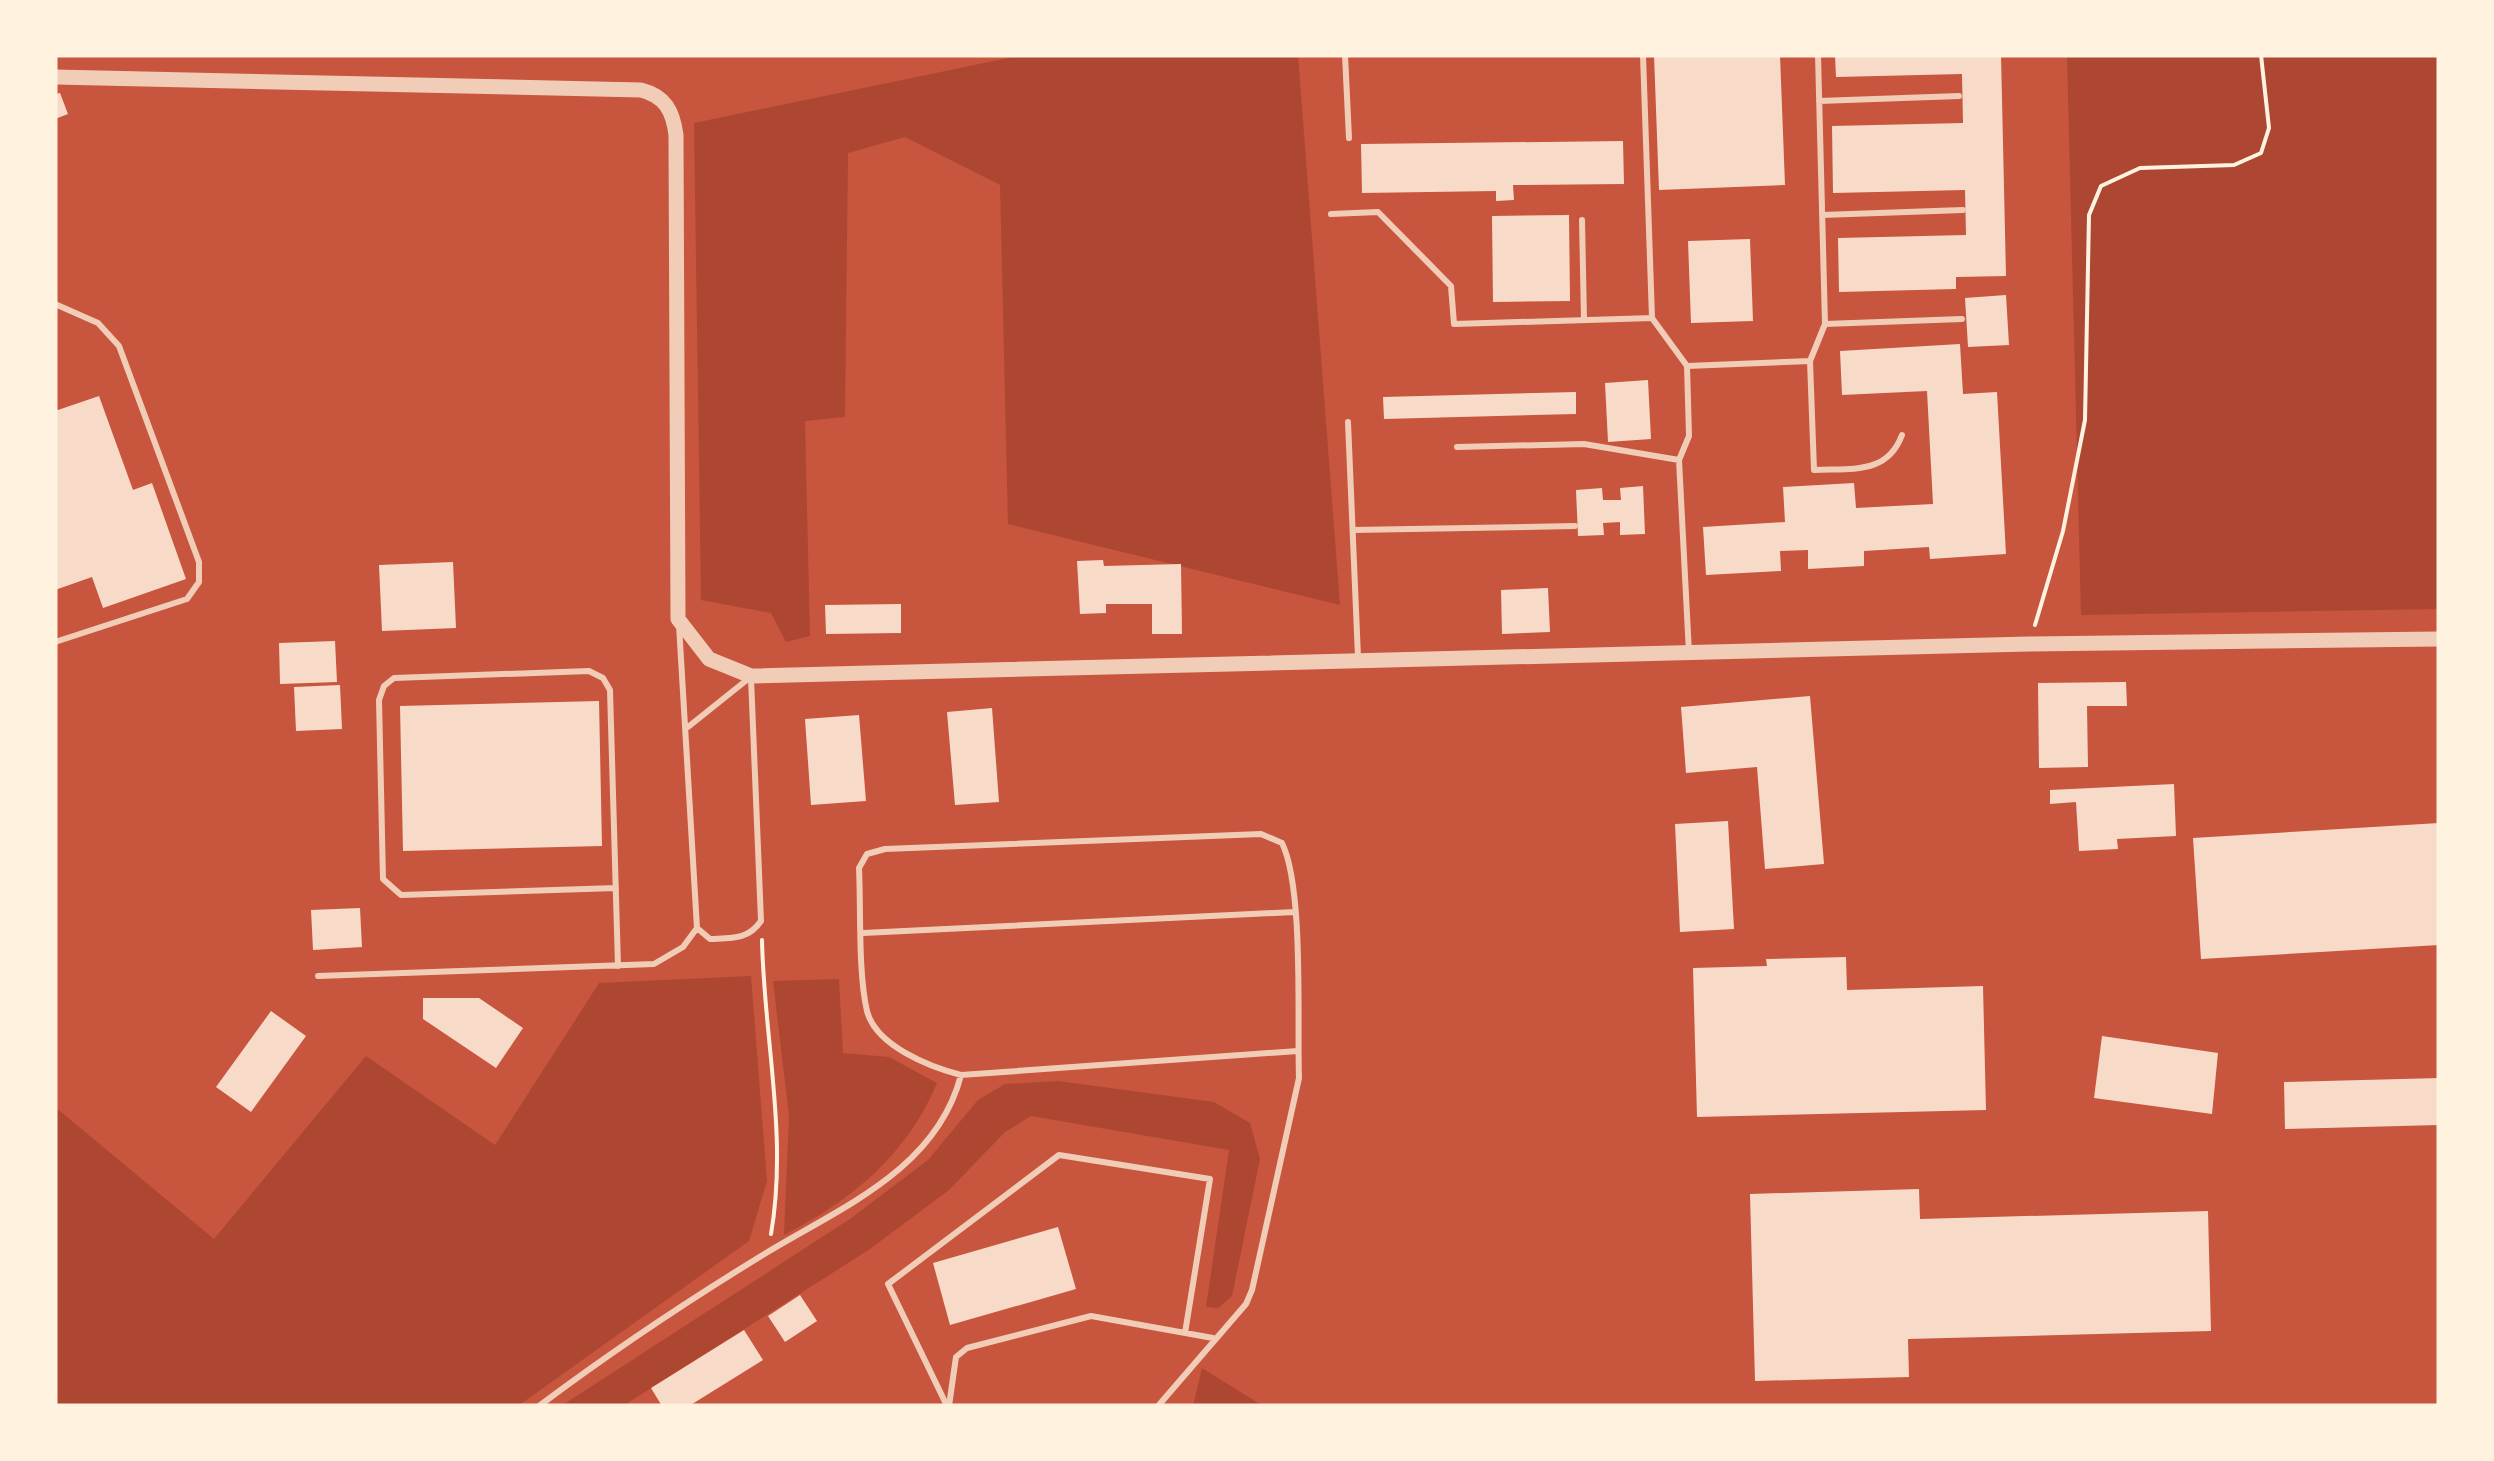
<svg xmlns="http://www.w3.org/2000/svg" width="2494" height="1461" font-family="'Exo 2',sans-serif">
<rect width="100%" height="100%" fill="#c8553d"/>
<path fill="#ae4732" d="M 1023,55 L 1298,55 L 1340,605 L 1008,524 L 1000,185 L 905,137 L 848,153 L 845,417 L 805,421 L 810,636 L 786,642 L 771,613 L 701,600 L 694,123 Z
M 2067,55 L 2439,55 L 2439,609 L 2081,615 Z
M 751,976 L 767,1181 L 749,1241 L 518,1406 L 55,1406 L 55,1107 L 214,1239 L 366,1056 L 495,1145 L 599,983 Z
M 839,979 L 843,1053 L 889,1057 L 937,1083 C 907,1155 852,1200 784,1235 L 789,1116 L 773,981 Z
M 1058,1081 L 1214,1102 L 1250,1123 L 1260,1159 L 1232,1296 L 1218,1308 L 1206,1307 L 1229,1150 L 1031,1116 L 1005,1132 L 949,1190 L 870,1249 L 623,1406 L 561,1406 L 850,1219 L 928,1160 L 978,1100 L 1005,1084 Z
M 1202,1368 L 1263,1406 L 1193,1406 Z"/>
<path fill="#f7dbc8" d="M 1654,55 L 1780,55 L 1785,185 L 1659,190 Z
M 1835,55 L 2001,55 L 2006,276 L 1956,277 L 1956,289 L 1839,292 L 1838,238 L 1966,235 L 1965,190 L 1833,193 L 1832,126 L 1963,123 L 1962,74 L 1836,77 Z
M 60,93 L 68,114 L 55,119 L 55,94 Z
M 1623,141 L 1624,184 L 1513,185 L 1514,200 L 1496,201 L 1496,191 L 1362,193 L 1361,144 Z
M 1569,215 L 1570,301 L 1493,302 L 1492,216 Z
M 1750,239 L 1753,321 L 1691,323 L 1688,241 Z
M 2006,295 L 2009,345 L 1968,347 L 1965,298 Z
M 1960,344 L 1963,394 L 1997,392 L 2006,554 L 1930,559 L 1929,547 L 1864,551 L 1864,566 L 1808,569 L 1808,550 L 1780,551 L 1781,571 L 1706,575 L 1703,527 L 1785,522 L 1783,487 L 1854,483 L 1856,508 L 1933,504 L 1927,391 L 1842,395 L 1840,351 Z
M 1648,380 L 1651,439 L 1608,442 L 1605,383 Z
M 1576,392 L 1576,414 L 1384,419 L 1383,397 Z
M 99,396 L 133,490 L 152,483 L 186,579 L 103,608 L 92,577 L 55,590 L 55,411 Z
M 1643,486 L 1645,534 L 1620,535 L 1620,522 L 1603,523 L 1604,535 L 1578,536 L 1576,490 L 1602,488 L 1603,500 L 1621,500 L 1620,488 Z
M 1103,560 L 1104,566 L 1181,564 L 1182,634 L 1152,634 L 1152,604 L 1106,604 L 1106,613 L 1080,614 L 1077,561 Z
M 453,562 L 456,628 L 382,631 L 379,565 Z
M 1548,588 L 1550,632 L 1502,634 L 1501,590 Z
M 901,604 L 901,633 L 826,634 L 825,605 Z
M 335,641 L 337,682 L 280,684 L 279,643 Z
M 2126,682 L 2127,706 L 2087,706 L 2088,767 L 2039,768 L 2038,683 Z
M 340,685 L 342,729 L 296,731 L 294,687 Z
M 1810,696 L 1824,864 L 1765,869 L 1757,767 L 1686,773 L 1681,707 Z
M 599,701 L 602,846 L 403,851 L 400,706 Z
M 992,708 L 999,802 L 955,805 L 947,712 Z
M 859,715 L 866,801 L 811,805 L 805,719 Z
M 2174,784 L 2176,836 L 2117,839 L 2118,849 L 2079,851 L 2076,802 L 2050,804 L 2050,790 Z
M 1728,821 L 1734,929 L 1680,932 L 1675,824 Z
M 2439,823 L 2439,945 L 2201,959 L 2193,838 Z
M 360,908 L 362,947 L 313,950 L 311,910 Z
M 1846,957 L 1847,990 L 1983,986 L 1986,1110 L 1697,1117 L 1693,968 L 1767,966 L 1766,959 Z
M 423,998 L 479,998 L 523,1028 L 496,1068 L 423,1019 Z
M 271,1011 L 306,1036 L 251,1112 L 216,1087 Z
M 2102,1036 L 2218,1053 L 2212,1114 L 2094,1098 Z
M 2439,1078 L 2439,1125 L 2285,1129 L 2284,1082 Z
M 1919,1189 L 1920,1219 L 2208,1211 L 2211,1331 L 1908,1339 L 1909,1377 L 1755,1381 L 1750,1194 Z
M 1058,1227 L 1076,1289 L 950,1325 L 933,1263 Z
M 800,1295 L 817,1321 L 785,1342 L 768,1316 Z
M 744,1330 L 763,1360 L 689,1406 L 662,1406 L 651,1388 Z"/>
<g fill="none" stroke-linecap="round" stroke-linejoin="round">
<path stroke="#fff3e0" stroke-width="4" d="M 2035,625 L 2063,531 L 2085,420 L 2089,215 L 2101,186 L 2140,168 L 2234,165 L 2261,153 L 2269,128 L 2261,55
M 762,940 C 764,1039 788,1136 771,1234"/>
<path stroke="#f1ccb7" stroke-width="6" d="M 1345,55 L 1349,138
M 1643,55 L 1652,318 L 1687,366 L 1689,436 L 1679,460 L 1689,653
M 1819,101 L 1959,96
M 1331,214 L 1378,212 L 1451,286 L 1454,324 L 1652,318
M 1822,215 L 1963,210
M 1582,220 L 1584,320
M 55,304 L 98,323 L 119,346 L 199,562 L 199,582 L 187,599 L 55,642
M 1825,324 L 1962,319
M 1810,361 L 1814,470 C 1852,468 1887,475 1902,435
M 1687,366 L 1810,361 L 1825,324 L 1818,55
M 1348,422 L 1358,657
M 1457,447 L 1584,444 L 1679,460
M 1353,530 L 1575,526
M 688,727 L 748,679
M 616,888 L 401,895 L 383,879 L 379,700 L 384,686 L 394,678 L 589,671 L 603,678 L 610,690 L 618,966
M 697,928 L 710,939 C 732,938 748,940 761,921 L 751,678
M 863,933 L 1294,912
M 318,976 L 654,964 L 683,947 L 697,928 L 679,625
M 539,1406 C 611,1352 689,1300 766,1253 C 842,1207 937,1169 961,1075
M 947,1406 L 888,1284 L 1059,1155 L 1210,1179 L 1185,1333
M 949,1406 L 956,1357 L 967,1348 L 1091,1316 L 1213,1338
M 1158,1406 L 1246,1304 L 1252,1290 L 1299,1078 C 1297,1021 1304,888 1282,843 L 1261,834 L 885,849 L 867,854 L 859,868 C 861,909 858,973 867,1011 C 876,1046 930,1067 961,1075 L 1298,1051"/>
<path stroke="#f1ccb7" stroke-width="15" d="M 55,77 L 641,90 C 665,96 673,111 676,135 L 678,619 L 709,659 L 751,676 L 2029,644 L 2439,639"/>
</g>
<rect width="2494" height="1461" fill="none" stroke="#fff3e0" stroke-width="115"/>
</svg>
